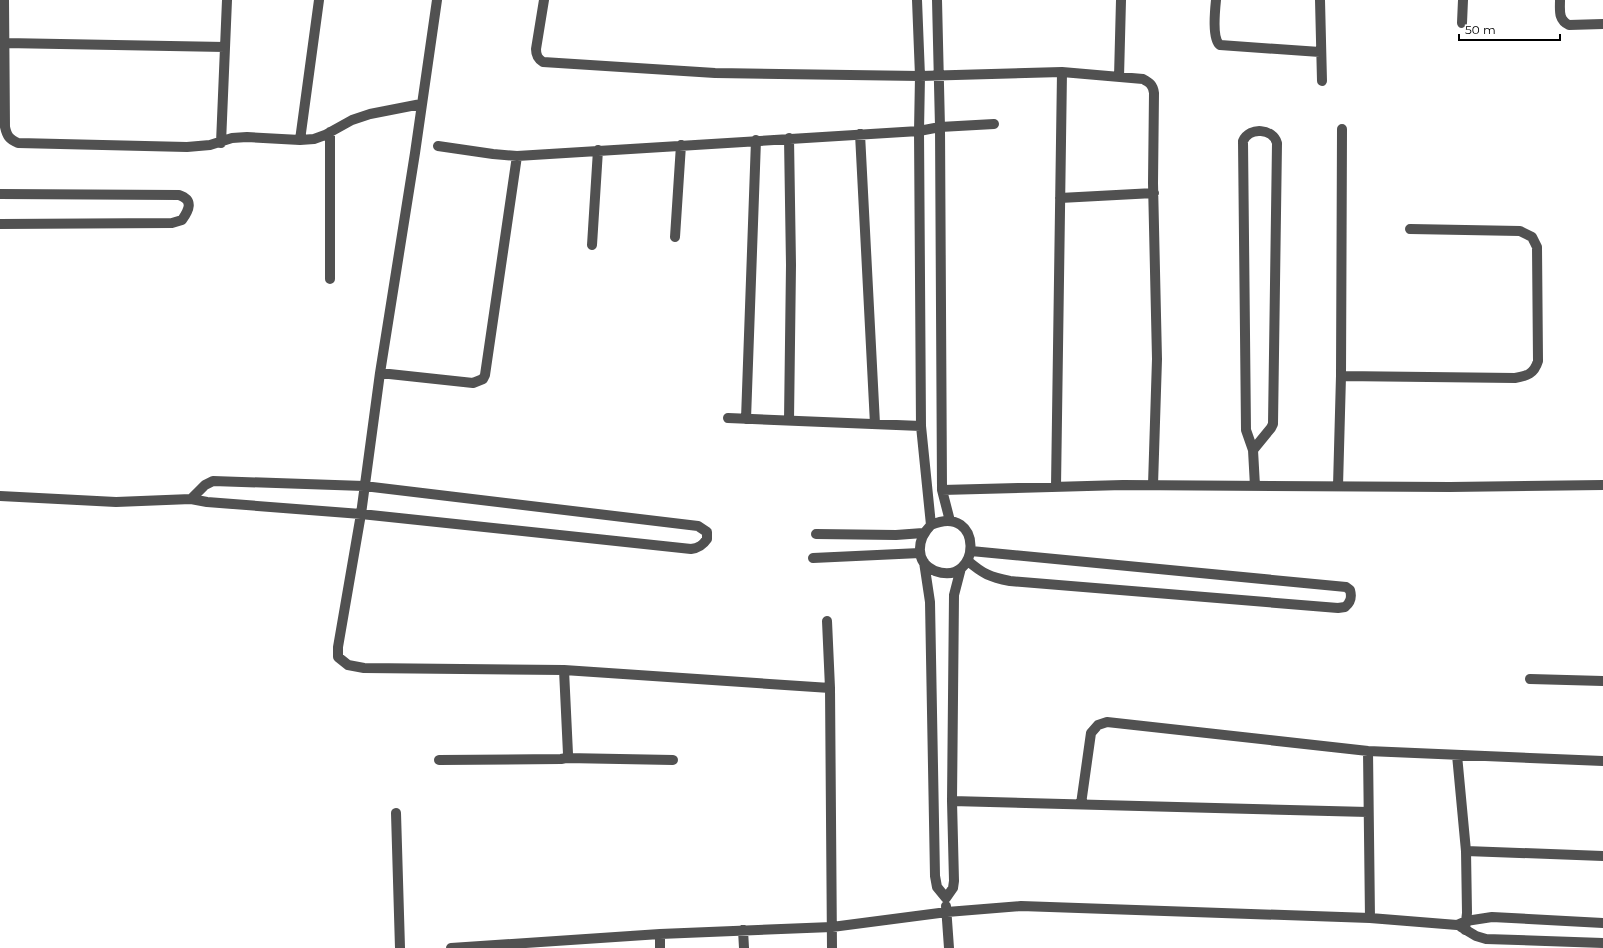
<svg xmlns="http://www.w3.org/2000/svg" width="1603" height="948" font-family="Montserrat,sans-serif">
<rect width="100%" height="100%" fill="#fff"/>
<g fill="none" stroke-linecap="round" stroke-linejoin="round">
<path stroke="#515151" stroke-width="10" d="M 4,0 L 5,127 C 7,136 9,139 18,143 L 187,147 L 210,145 L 232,138 L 247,137 L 300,140 L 314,139 L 325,135 L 352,120 L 370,114 L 421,104
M 437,0 L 415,153 L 380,373 L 361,514 L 338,647 L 338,657 L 348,665 L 364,668 L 564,670 L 830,688
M 544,0 L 536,49 C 536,56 538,59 543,62 L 715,73 L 920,76 L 1062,72 L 1143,79 C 1150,83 1153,85 1154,93 L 1153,183 L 1157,359 L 1153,485
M 917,0 L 920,76 L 919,131 L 921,426 L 931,525 C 917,539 914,562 935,571 C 982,588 984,502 931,525
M 937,0 L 940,127 L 942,490 L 950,521
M 1216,0 C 1215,10 1212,39 1220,45 L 1320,52
M 1320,0 L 1322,81
M 1560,0 C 1560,10 1558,20 1569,25 L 1603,24
M 1462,23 L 1463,0
M 5,43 L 225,47
M 1119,77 L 1121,0
M 860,134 L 875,424
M 300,140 L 319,0
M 221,143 L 227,0
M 438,146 L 493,154 L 517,156 L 919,131 L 940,127 L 994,124
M 0,194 L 179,195 C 194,200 189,210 182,220 L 172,223 L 0,224
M 1060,198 L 1154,193
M 675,237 L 681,145
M 592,245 L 598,150
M 330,279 L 330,132
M 380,373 L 473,383 L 483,379 L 485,375 L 517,156
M 1341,376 L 1515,378 C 1527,376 1534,374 1538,361 L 1537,247 L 1532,237 L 1520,231 L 1410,229
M 728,418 L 921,426
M 746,419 L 756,140
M 789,420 L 791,265 L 789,138
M 1253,450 L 1271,428 L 1273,424 L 1277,143 C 1273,129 1250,126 1243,141 L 1246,430 L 1253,450 L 1255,486
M 1338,486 L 1341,376 L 1342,129
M 1056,487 L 1062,72
M 942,490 L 1123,485 L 1450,487 L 1603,485
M 0,496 L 116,502 L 191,499 L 207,502 L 361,514 L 691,549 C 699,548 703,545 707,539 L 707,532 L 698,526 L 364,486 L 213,481 L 205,485 L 191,499
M 816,534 L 896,535 L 923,533
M 813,558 L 920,553
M 968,561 C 983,574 990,577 1010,581 L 1338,608 L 1345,607 C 1351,602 1352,597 1350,590 L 1346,587 L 971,551
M 924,562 L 930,602 L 935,876 L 937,887 L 946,898 L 953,888 L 954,881 L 952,801 L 954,595 L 961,568
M 827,621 L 830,688 L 832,948
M 1530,679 L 1603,681
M 1368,751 L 1370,918
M 1457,755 L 1466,851 L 1467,913 L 1465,930
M 566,758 L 673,760
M 439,760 L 561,759 L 566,758 L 568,754 L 564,670
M 952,801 L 1368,812
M 1081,804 L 1091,733 L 1098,725 L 1107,722 L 1368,751 L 1603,761
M 396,813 L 400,948
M 1466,851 L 1603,856
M 946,906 L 949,948
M 1461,927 L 1476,936 L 1486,939 L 1603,943
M 743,930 L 744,948
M 451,948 L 660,934 L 832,927 L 947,912 L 1021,906 L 1370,918 L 1457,925 L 1466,921 L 1492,917 L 1603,923
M 660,948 L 660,934"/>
</g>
<path d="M1459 34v6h101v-6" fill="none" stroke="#000000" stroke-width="2"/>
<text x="1465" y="34" font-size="12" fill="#000000" stroke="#ffffff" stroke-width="3" paint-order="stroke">50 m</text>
</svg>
